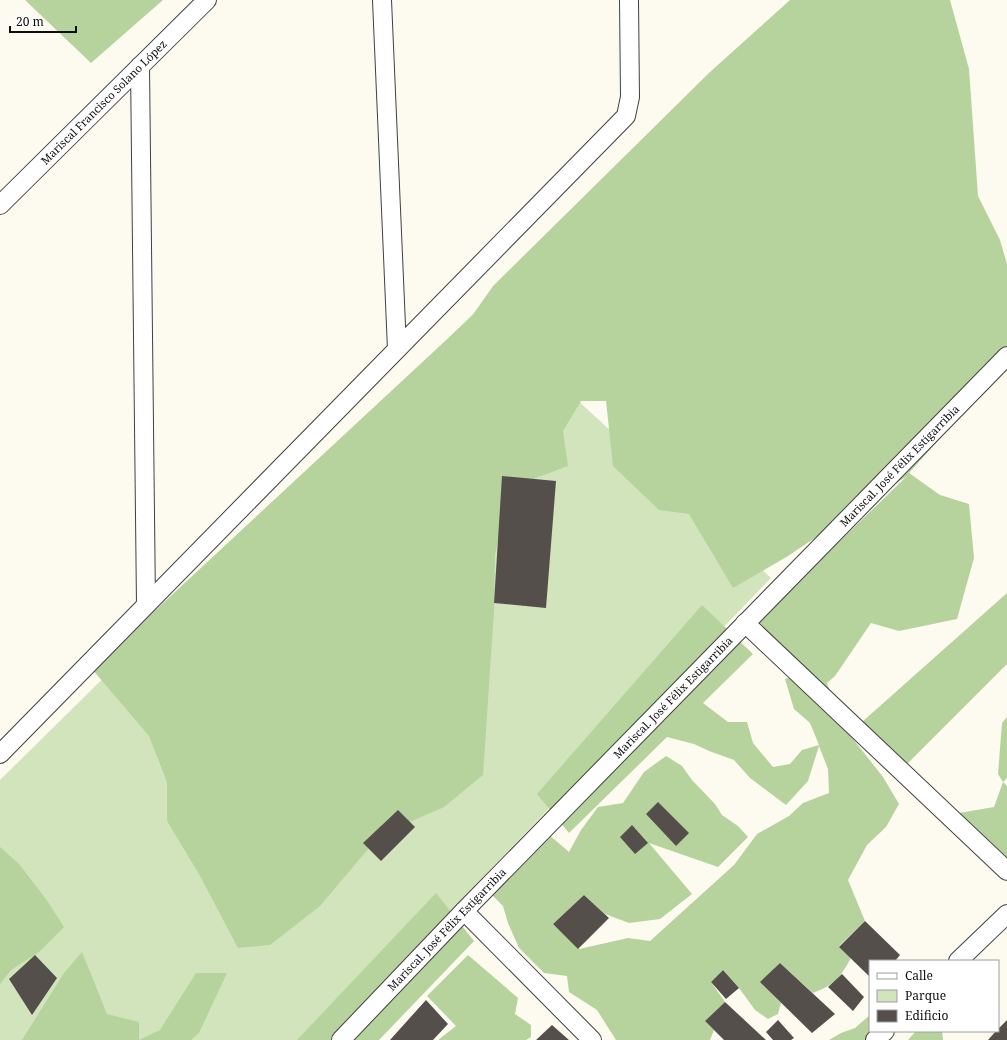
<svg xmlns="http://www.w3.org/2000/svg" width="1007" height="1040" font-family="'Noto Serif',serif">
<rect width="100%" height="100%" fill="#fdfaef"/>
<path fill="#d1e4bc" d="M 478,309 L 771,578 L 326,1040 L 0,1040 L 0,780 Z"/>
<path fill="#b6d39e" d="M 25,0 L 163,0 L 91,63 Z
M 790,0 L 950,0 L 969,69 L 978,196 L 1000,240 L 1007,264 L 1007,353 L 1001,371 L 909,473 L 940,495 L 969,504 L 974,558 L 957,619 L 899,631 L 871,623 L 835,676 L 827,683 L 842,725 L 883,777 L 899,804 L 886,827 L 867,845 L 848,880 L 865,921 L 839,946 L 851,958 C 840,978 834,985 813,993 L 780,963 L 761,982 L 781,1003 L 778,1014 L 768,1019 L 755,1010 L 739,988 L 723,970 L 711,982 L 725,1002 L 705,1021 L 714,1030 L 710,1040 L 616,1040 L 597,1010 L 569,992 L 567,976 L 544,973 L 519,948 L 508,923 L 503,906 L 490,893 L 548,834 L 569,852 L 581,830 L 598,807 L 623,803 L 644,772 L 666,756 L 682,766 L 692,780 L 715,804 L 722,815 L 738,826 L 748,837 L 718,867 L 649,843 L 692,894 L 660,919 L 629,923 L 605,914 L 584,895 L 553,924 L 579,949 L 628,938 L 650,941 L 734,865 L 757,834 L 789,816 L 803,803 L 829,793 L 828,769 L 819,746 L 808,781 L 786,805 L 750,778 L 734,760 L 709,751 L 694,744 L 667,737 L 569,833 L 537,794 L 702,605 L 753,654 L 703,703 L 728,722 L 747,722 L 753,743 L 773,767 L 790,764 L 802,750 L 819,745 L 810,723 L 794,709 L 785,679 L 799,675 L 754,624 L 907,476 L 788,556 L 733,588 L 689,514 L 659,510 L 613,466 L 606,401 L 581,401 L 563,431 L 568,466 L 533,479 L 511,479 L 495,555 L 494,611 L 483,775 L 444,807 L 380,835 L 320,906 L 270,945 L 238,948 L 199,874 L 167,821 L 167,782 L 149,736 L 92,669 L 472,316 L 493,286 L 710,72 Z
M 1007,593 L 1007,664 L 904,767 L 862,722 Z
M 1007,717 L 1007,778 L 1003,782 L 1007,786 L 1007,862 L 966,832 L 959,813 L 994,807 L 1003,782 L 998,774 L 1002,723 Z
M 0,847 L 19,864 L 46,899 L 64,927 L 39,952 L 11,970 L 0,984 Z
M 436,893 L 474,941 L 379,1040 L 297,1040 Z
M 82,952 L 107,1014 L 139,1022 L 139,1040 L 22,1040 L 64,973 Z
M 468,955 L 518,998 L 515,1014 L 531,1025 L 531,1037 L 526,1040 L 438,1040 L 456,1026 L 427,996 Z
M 196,973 L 227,973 L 199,1033 L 191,1040 L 139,1040 L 160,1030 Z
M 870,1015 L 870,1031 L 878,1031 L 875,1040 L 829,1040 L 841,1033 L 855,1028 Z
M 916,1031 L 942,1031 L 943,1040 L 908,1040 Z"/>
<path fill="#554f4b" d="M 502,476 L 556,481 L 546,608 L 494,603 Z
M 658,802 L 689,833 L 676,846 L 646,814 Z
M 398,810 L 415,827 L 381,861 L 363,843 Z
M 632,825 L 648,843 L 635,854 L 620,837 Z
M 584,895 L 609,918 L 578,949 L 553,924 Z
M 865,921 L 900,955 L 895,961 L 870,961 L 870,977 L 839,947 Z
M 35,955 L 57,978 L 32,1015 L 9,979 Z
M 780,963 L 835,1014 L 812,1033 L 760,982 Z
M 723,970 L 739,988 L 726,999 L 711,982 Z
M 842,974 L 864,997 L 853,1011 L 828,987 Z
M 426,1000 L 448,1024 L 433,1040 L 390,1040 Z
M 725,1002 L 766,1040 L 724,1040 L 705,1021 Z
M 778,1020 L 794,1038 L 791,1040 L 773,1040 L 766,1032 Z
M 1007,1020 L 1007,1040 L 988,1040 L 996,1031 L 998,1031 L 998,1029 Z
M 552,1025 L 569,1040 L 536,1040 Z"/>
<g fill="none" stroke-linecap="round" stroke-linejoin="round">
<g stroke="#404040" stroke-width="20">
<g id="minor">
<path d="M 382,0 L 397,349"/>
<path d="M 140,66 L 146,605"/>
<path id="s1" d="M 0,205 L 207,0"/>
<path d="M 745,623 L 1007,871"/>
<path d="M 0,754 L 626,116 L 630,97 L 629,0"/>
<path d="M 464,911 L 592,1040"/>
<path d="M 958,961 L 1007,914"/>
<path id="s2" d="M 341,1040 L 464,911 L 1007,356"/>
<path d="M 875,1040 L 885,1031"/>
</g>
</g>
<use href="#minor" stroke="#fff" stroke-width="18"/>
</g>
<g text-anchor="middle" stroke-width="4" stroke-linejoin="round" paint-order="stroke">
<g font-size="11" fill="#0d0d0d" stroke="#fff">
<text dy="4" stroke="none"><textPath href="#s1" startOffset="146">Mariscal Francisco Solano López</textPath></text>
<text dy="4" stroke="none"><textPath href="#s2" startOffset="801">Mariscal. José Félix Estigarribia</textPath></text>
<text dy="4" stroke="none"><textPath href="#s2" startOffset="477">Mariscal. José Félix Estigarribia</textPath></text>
<text dy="4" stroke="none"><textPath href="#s2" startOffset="153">Mariscal. José Félix Estigarribia</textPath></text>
</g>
</g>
<rect x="869" y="960" width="130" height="72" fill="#ffffff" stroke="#9e9e9e"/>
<rect x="877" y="973" width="20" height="6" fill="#ffffff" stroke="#9e9e9e"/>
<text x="905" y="980" font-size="12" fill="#0d0d0d">Calle</text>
<rect x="877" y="990" width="20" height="12" fill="#d1e4bc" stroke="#9e9e9e"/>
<text x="905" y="1000" font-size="12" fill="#0d0d0d">Parque</text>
<rect x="877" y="1010" width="20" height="12" fill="#554f4b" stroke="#9e9e9e"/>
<text x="905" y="1020" font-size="12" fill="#0d0d0d">Edificio</text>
<path d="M10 26v6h66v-6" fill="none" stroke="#0d0d0d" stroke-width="2"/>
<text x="16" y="26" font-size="12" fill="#0d0d0d" stroke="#ffffff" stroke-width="3" paint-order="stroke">20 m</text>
</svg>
